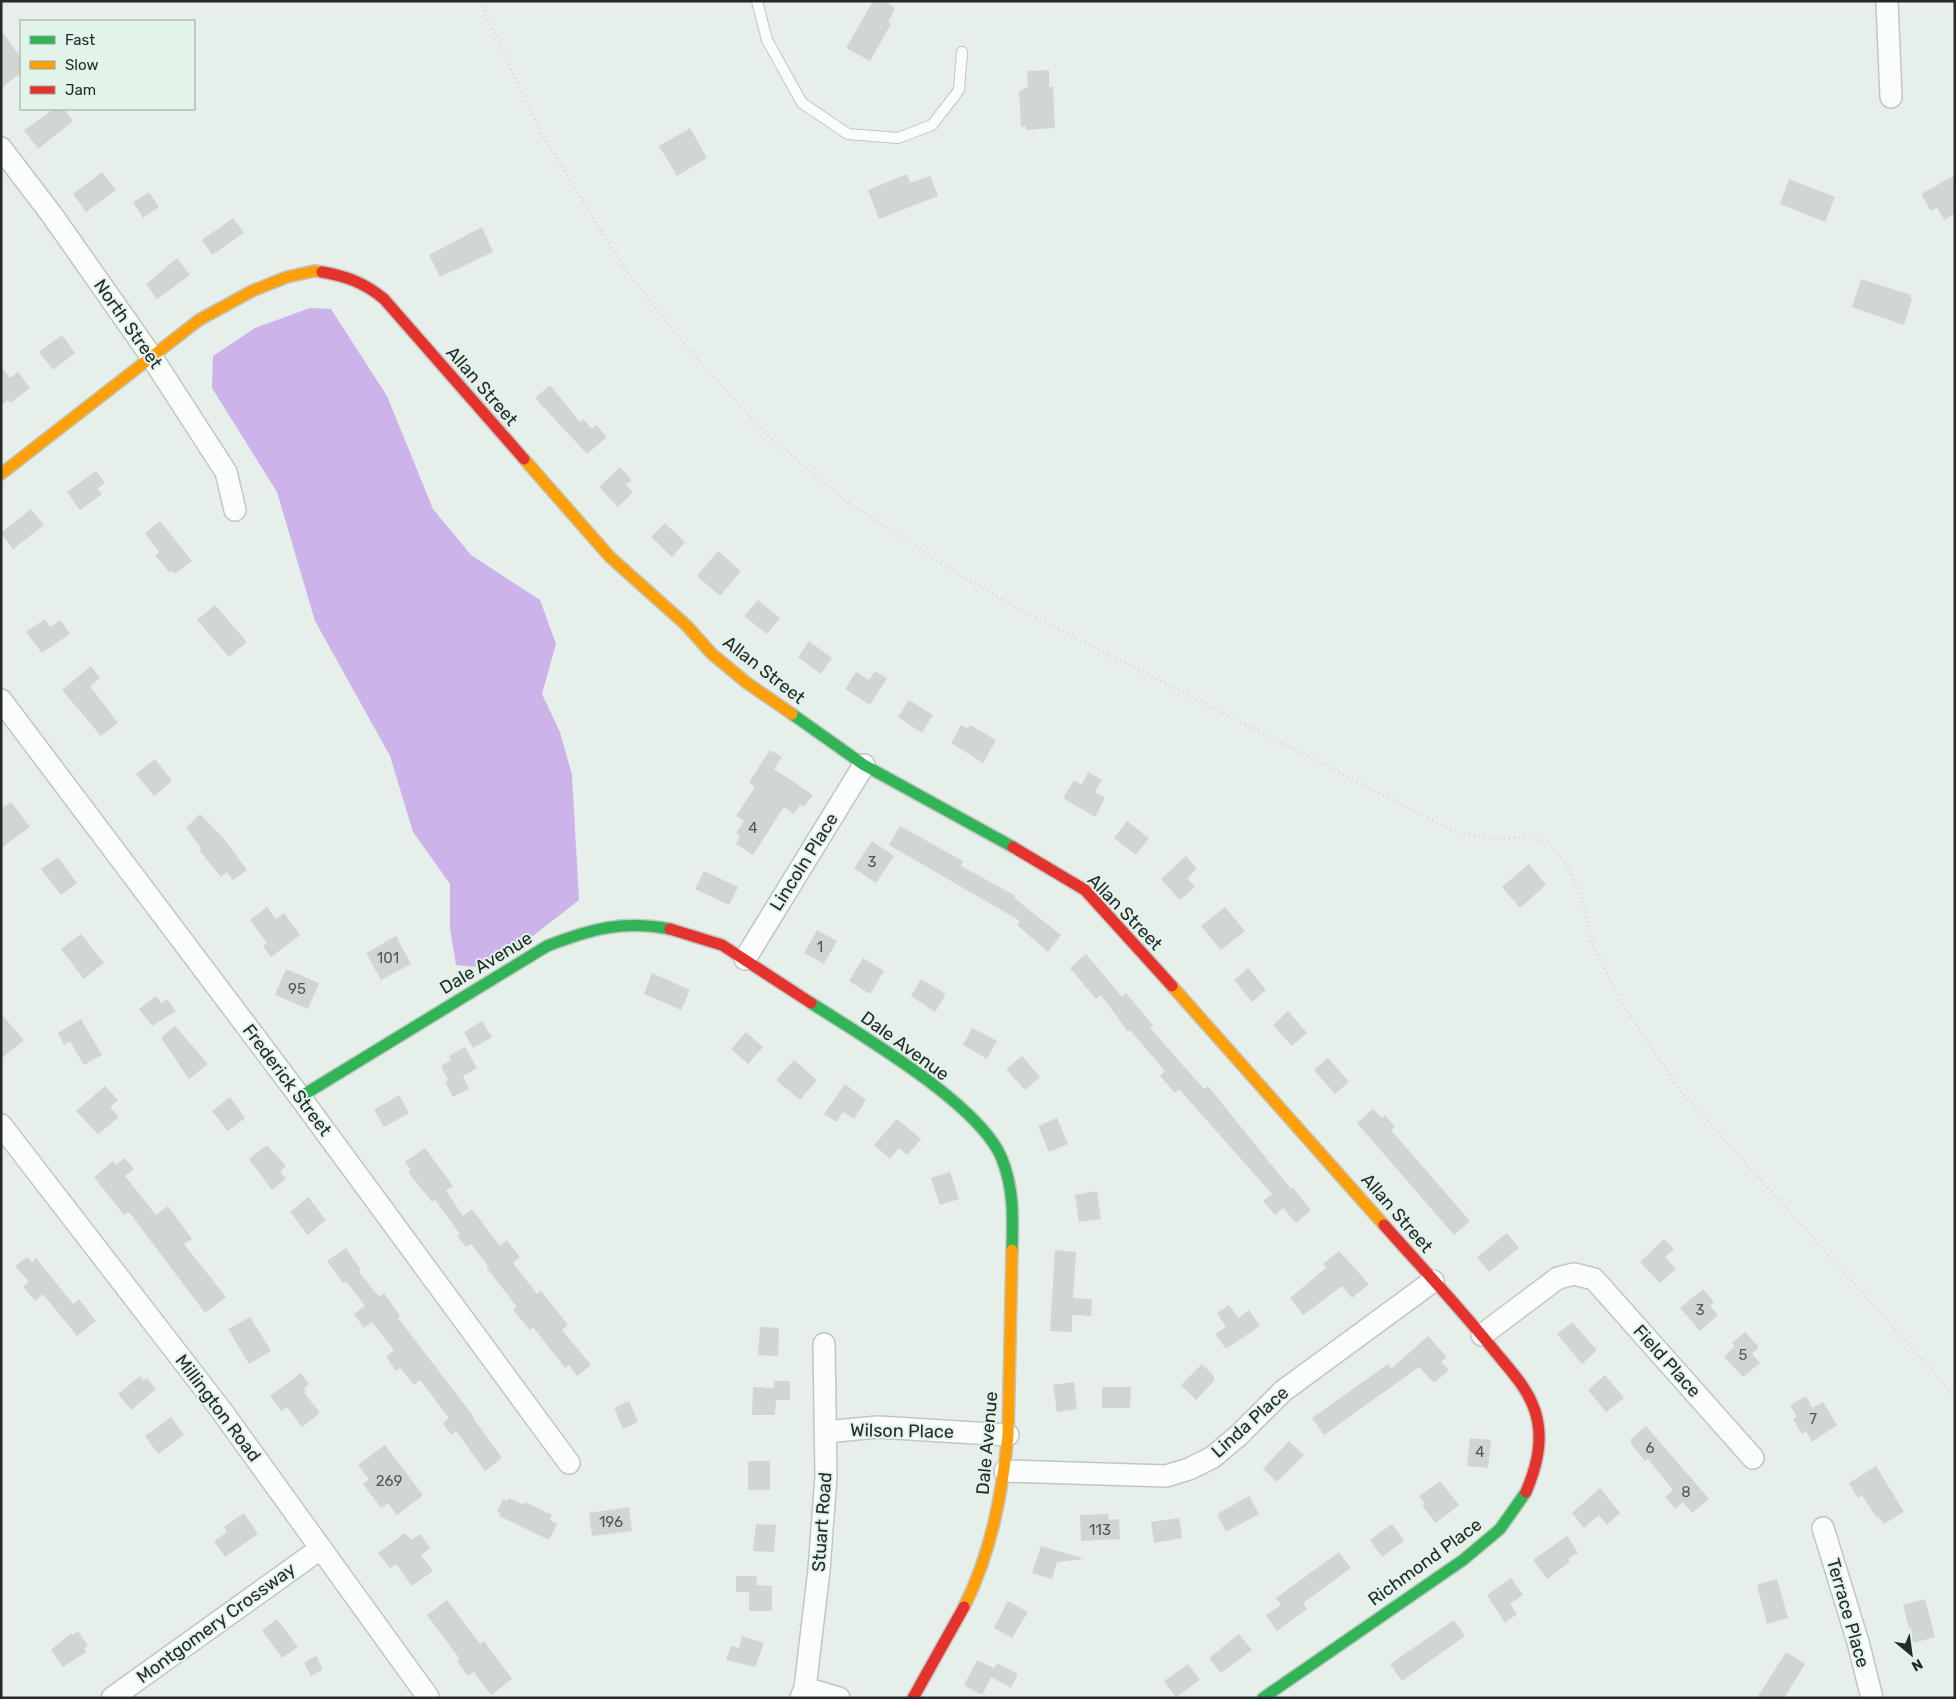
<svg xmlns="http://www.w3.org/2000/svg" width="1956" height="1699" font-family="Rubik,sans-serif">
<rect width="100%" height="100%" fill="#e6efea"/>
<path fill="#ccb4eb" d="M 310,308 L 331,309 L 387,396 L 433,509 L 471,555 L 540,600 L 556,644 L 542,694 L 560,732 L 572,775 L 579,900 L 520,946 L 475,967 L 456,965 L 450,929 L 450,884 L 413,832 L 390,756 L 315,621 L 277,492 L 212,388 L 213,356 L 255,328 Z"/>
<path fill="#d0d7d3" d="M 873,1 L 884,1 L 895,8 L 888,22 L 891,24 L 870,61 L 846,48 Z
M 1,30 L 21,58 L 21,73 L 1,88 Z
M 1049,70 L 1049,87 L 1053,87 L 1055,128 L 1026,130 L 1026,126 L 1021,127 L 1019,91 L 1028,87 L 1027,71 Z
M 54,109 L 64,109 L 73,121 L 38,149 L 24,130 Z
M 690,128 L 707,158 L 677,176 L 659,146 Z
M 102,172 L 116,190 L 86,212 L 73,194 Z
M 907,174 L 910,183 L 930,176 L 938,196 L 879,219 L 868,190 Z
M 1955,175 L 1955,214 L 1944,220 L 1937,208 L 1931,211 L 1921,194 Z
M 1789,179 L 1835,197 L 1825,222 L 1780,204 Z
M 149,192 L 159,207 L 143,218 L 133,202 Z
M 233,218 L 244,233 L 212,255 L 202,240 Z
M 482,227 L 493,252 L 440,277 L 429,255 Z
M 177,258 L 190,275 L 157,299 L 146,284 Z
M 1861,279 L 1911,295 L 1910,298 L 1912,299 L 1904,325 L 1852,307 Z
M 62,335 L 75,353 L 53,370 L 39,352 Z
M 1,367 L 10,378 L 18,372 L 30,388 L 10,403 L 8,400 L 1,405 Z
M 550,385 L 580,422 L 583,419 L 592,429 L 596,425 L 607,437 L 587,454 L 535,398 Z
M 620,467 L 632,480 L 626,485 L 633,492 L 618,507 L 599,487 Z
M 96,471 L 105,483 L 97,489 L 102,494 L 80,510 L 67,492 Z
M 31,509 L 44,525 L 13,549 L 1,533 Z
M 160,521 L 192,561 L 175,574 L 172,571 L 170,573 L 155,555 L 159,552 L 145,533 Z
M 665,523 L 685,542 L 672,557 L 651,537 Z
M 718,551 L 741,571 L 720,596 L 697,576 Z
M 758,600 L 780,618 L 767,634 L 744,616 Z
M 215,605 L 247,642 L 229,657 L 197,620 Z
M 45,619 L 50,627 L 60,620 L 70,634 L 42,653 L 26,632 Z
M 809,641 L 832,658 L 821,674 L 798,657 Z
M 91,666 L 100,678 L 90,686 L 118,723 L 101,736 L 62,690 Z
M 875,671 L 887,678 L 870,705 L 845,689 L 856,672 L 869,680 Z
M 909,700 L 933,715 L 922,733 L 898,717 Z
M 961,725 L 968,729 L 970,725 L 996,740 L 983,763 L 951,743 Z
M 770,750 L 782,757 L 774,769 L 813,795 L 804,807 L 800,805 L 794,814 L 784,807 L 753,855 L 736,844 L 740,836 L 736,833 L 744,821 L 736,816 L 755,787 L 749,782 Z
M 155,759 L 172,781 L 154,796 L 136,774 Z
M 1088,772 L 1102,780 L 1095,792 L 1105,798 L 1095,817 L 1063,798 L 1074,780 L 1082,785 Z
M 11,802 L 30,827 L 1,848 L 1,809 Z
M 200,814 L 226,841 L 247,870 L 233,880 L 227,872 L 221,877 L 199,850 L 201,848 L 186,828 Z
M 1127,821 L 1149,838 L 1136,855 L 1114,838 Z
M 900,826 L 963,861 L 961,866 L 1016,896 L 1014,898 L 1061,935 L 1048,952 L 1017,925 L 1020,921 L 889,845 Z
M 872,841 L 894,856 L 876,883 L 854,868 Z
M 1186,856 L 1197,869 L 1187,878 L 1195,887 L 1180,900 L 1161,879 Z
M 58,857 L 77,883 L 61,895 L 41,869 Z
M 1529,864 L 1546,885 L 1520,908 L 1502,887 Z
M 704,871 L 738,887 L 729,905 L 695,889 Z
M 267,907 L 276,919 L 284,913 L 300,935 L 271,957 L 263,946 L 267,943 L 250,920 Z
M 1225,907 L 1245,931 L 1221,950 L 1201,926 Z
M 817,930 L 837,941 L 824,964 L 804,953 Z
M 81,934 L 104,963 L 84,979 L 61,949 Z
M 396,936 L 411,964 L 381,980 L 366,953 Z
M 1086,954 L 1122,997 L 1126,993 L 1153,1025 L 1150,1028 L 1204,1089 L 1208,1086 L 1291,1189 L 1293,1188 L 1311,1210 L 1296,1223 L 1283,1208 L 1275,1215 L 1263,1201 L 1272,1194 L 1179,1089 L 1175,1093 L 1160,1076 L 1165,1071 L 1130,1030 L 1128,1032 L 1101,995 L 1096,999 L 1070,968 Z
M 863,958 L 884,971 L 870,994 L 849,981 Z
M 1248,968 L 1266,990 L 1252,1002 L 1234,980 Z
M 286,969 L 319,983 L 308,1009 L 275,995 Z
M 652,973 L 690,990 L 681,1010 L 644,994 Z
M 921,979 L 946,994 L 935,1012 L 911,996 Z
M 156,996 L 161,1003 L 167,999 L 176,1011 L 152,1026 L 139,1009 Z
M 1288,1011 L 1307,1033 L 1292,1046 L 1273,1025 Z
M 1,1014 L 24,1040 L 1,1059 Z
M 81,1019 L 102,1055 L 84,1065 L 70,1041 L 64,1045 L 58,1033 Z
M 482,1021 L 492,1037 L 473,1048 L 464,1032 Z
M 175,1026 L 208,1064 L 189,1079 L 161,1038 Z
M 972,1028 L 997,1041 L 987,1059 L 963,1045 Z
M 746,1032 L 763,1047 L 748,1064 L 731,1049 Z
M 465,1047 L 477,1068 L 463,1076 L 469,1089 L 453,1097 L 445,1082 L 448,1080 L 441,1066 L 451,1060 L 449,1056 Z
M 1022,1056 L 1040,1077 L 1025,1090 L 1006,1069 Z
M 1328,1058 L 1349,1082 L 1335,1094 L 1314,1070 Z
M 794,1060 L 817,1080 L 800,1100 L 776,1080 Z
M 845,1084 L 866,1100 L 854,1119 L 843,1112 L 836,1122 L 824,1114 Z
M 105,1086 L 118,1100 L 110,1107 L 119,1117 L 98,1134 L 76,1111 Z
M 399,1095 L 409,1113 L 384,1127 L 374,1110 Z
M 230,1097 L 245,1118 L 228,1131 L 212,1111 Z
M 1373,1109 L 1382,1118 L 1385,1115 L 1395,1127 L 1391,1130 L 1470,1221 L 1454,1235 L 1357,1123 Z
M 1057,1118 L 1068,1144 L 1049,1152 L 1038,1126 Z
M 897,1119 L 921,1139 L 907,1155 L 899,1148 L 890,1159 L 874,1145 Z
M 267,1145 L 286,1166 L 280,1171 L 286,1179 L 272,1190 L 249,1159 Z
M 425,1148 L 453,1186 L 446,1191 L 463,1216 L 472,1209 L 500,1246 L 507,1240 L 520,1257 L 513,1263 L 537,1294 L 541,1291 L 568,1325 L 562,1330 L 591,1365 L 577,1376 L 569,1365 L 565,1368 L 533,1327 L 530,1330 L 513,1310 L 517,1307 L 486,1267 L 488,1266 L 471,1244 L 466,1247 L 457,1236 L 460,1234 L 435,1200 L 432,1202 L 408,1172 L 411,1170 L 405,1162 Z
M 125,1158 L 134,1169 L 125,1176 L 156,1215 L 168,1206 L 192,1239 L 184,1244 L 226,1297 L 205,1313 L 129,1212 L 124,1215 L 94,1177 L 113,1161 L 116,1165 Z
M 950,1172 L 959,1199 L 940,1205 L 931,1178 Z
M 1097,1191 L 1101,1219 L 1079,1222 L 1075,1195 Z
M 308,1197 L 326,1220 L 308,1235 L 290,1212 Z
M 1507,1233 L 1519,1248 L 1489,1272 L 1477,1257 Z
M 1664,1239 L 1674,1249 L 1665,1257 L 1676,1269 L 1660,1283 L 1640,1262 Z
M 346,1248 L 361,1270 L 359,1272 L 379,1297 L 384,1293 L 400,1316 L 398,1318 L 474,1417 L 473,1418 L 502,1458 L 485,1471 L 456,1431 L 451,1435 L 443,1423 L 449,1418 L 420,1380 L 414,1385 L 400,1368 L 396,1371 L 386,1357 L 394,1350 L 372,1322 L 364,1328 L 354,1314 L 365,1306 L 346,1281 L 343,1283 L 327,1261 Z
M 1055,1250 L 1076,1252 L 1073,1298 L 1092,1299 L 1091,1316 L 1072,1315 L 1072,1332 L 1050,1331 Z
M 1339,1251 L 1369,1284 L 1352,1298 L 1342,1286 L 1303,1315 L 1290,1298 L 1326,1268 L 1323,1264 Z
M 27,1257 L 32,1262 L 36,1258 L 73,1304 L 79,1299 L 96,1321 L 77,1336 L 43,1294 L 35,1301 L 23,1287 L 29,1282 L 15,1266 Z
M 1703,1289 L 1714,1302 L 1710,1306 L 1718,1315 L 1700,1331 L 1680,1308 Z
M 1229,1305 L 1238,1318 L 1249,1310 L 1260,1326 L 1226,1349 L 1215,1334 L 1226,1327 L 1217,1313 Z
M 250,1317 L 271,1351 L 249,1364 L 228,1329 Z
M 1572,1322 L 1597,1350 L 1582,1364 L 1557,1334 Z
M 760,1327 L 779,1328 L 778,1356 L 758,1355 Z
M 1745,1332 L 1759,1347 L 1752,1354 L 1760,1363 L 1743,1377 L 1724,1357 L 1735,1346 L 1732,1343 Z
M 1428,1336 L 1447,1357 L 1441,1362 L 1449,1370 L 1434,1383 L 1419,1367 L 1324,1435 L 1312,1418 L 1388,1364 L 1391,1369 Z
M 1202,1364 L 1214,1376 L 1214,1381 L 1196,1400 L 1181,1385 Z
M 301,1373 L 309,1384 L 304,1388 L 306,1390 L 304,1392 L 320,1413 L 302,1427 L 287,1407 L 281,1411 L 270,1396 Z
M 1605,1375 L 1624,1398 L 1606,1412 L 1588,1390 Z
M 140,1376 L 143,1381 L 147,1378 L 156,1389 L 131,1410 L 118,1394 Z
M 774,1381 L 790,1381 L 790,1400 L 776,1400 L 775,1415 L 752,1415 L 753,1387 L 774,1388 Z
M 1074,1382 L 1077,1409 L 1057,1412 L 1053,1385 Z
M 1102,1387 L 1131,1387 L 1130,1408 L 1102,1408 Z
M 1806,1396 L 1812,1408 L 1823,1402 L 1837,1425 L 1812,1442 L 1806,1431 L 1802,1434 L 1793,1419 L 1797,1417 L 1790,1405 Z
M 629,1401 L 638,1422 L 623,1429 L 614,1408 Z
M 171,1417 L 184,1435 L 158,1454 L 145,1436 Z
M 1646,1426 L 1709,1499 L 1692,1513 L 1683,1502 L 1675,1509 L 1665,1497 L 1673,1490 L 1648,1459 L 1645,1461 L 1632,1445 L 1630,1440 Z
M 1470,1438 L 1491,1440 L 1488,1468 L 1467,1466 Z
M 1289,1441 L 1304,1455 L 1277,1482 L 1263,1469 Z
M 385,1445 L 423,1495 L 397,1515 L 388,1503 L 381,1508 L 363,1484 L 369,1479 L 358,1465 Z
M 748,1461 L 770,1461 L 770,1490 L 748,1490 Z
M 1876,1466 L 1904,1512 L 1884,1524 L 1879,1517 L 1877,1518 L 1862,1495 L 1858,1498 L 1849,1483 Z
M 1440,1481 L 1459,1505 L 1436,1523 L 1422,1506 L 1425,1504 L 1419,1496 Z
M 1600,1488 L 1620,1513 L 1607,1525 L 1599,1515 L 1584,1528 L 1572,1513 Z
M 1249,1496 L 1259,1514 L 1226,1532 L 1217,1514 Z
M 509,1498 L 524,1505 L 525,1502 L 552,1515 L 550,1520 L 557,1524 L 549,1540 L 499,1516 L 501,1513 L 497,1511 L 503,1499 L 507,1501 Z
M 629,1507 L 632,1531 L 592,1536 L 589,1513 Z
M 244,1513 L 258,1534 L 225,1557 L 214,1541 L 227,1532 L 224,1527 Z
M 1108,1514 L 1109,1520 L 1119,1519 L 1120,1539 L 1081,1541 L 1080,1515 Z
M 1179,1518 L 1182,1538 L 1154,1543 L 1151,1522 Z
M 756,1524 L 776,1525 L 774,1552 L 753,1551 Z
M 1392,1524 L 1404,1541 L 1382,1557 L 1370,1540 Z
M 405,1533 L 411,1540 L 420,1534 L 430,1548 L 421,1555 L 433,1571 L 412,1586 L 396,1564 L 390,1568 L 378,1553 Z
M 1567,1536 L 1578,1553 L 1568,1559 L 1570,1562 L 1547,1579 L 1533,1560 Z
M 1041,1546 L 1085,1559 L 1057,1562 L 1052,1579 L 1032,1573 Z
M 1339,1552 L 1351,1568 L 1303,1603 L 1307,1609 L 1277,1631 L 1266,1615 L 1281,1605 L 1276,1598 Z
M 736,1576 L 757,1576 L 756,1585 L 772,1586 L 772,1611 L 749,1611 L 749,1592 L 736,1592 Z
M 1511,1578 L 1523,1595 L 1510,1604 L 1517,1614 L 1505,1623 L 1487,1595 Z
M 1777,1579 L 1788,1618 L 1767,1624 L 1757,1585 Z
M 1925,1599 L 1935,1637 L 1913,1643 L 1903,1605 Z
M 447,1600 L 480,1644 L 484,1641 L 512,1679 L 491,1695 L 474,1672 L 468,1676 L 457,1661 L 460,1659 L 427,1615 Z
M 1008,1601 L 1028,1612 L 1012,1638 L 994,1628 Z
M 277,1619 L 298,1647 L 282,1658 L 262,1630 Z
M 1454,1620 L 1465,1636 L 1402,1681 L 1390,1664 Z
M 78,1631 L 88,1646 L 84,1649 L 86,1652 L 63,1667 L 51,1650 L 71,1633 L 73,1635 Z
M 1239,1634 L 1252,1650 L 1221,1673 L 1209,1658 Z
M 742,1636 L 764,1643 L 755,1667 L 726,1660 L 731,1646 L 739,1648 Z
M 1786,1652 L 1805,1664 L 1784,1698 L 1757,1698 Z
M 316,1656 L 323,1669 L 311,1676 L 304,1663 Z
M 977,1660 L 994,1668 L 997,1663 L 1018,1674 L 1011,1688 L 991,1677 L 982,1695 L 964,1685 Z
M 1188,1664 L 1200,1680 L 1176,1697 L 1164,1681 Z"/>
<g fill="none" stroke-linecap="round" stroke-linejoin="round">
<g stroke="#c0c7c3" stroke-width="12">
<path id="lane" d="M 757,1 L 767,40 L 802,103 L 848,134 L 898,138 L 932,125 L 959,90 L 962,52"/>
</g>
<g stroke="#c0c7c3" stroke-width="24">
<path id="street" d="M 1887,1 L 1891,97
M 1,148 L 52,215 L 151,356 L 226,472 L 235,510
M 1,700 L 300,1097 L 569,1463
M 745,959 L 864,765
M 1,1125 L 221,1410 L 428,1697
M 1482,1335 L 1558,1278 L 1574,1274 L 1594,1279 L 1753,1458
M 825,1432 L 878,1427 L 1008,1435
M 1005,1471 L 1166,1476 L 1189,1469 L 1213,1457 L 1239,1435 L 1283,1391 L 1433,1281
M 1823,1528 L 1858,1642 L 1872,1698
M 805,1688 L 839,1698
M 112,1698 L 320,1549
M 801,1698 L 805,1688 L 819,1570 L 826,1476 L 824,1344"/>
</g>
<g stroke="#c0c7c3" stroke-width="14">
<path id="fast" d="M 792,714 L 864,765 L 1013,847
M 811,1003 C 861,1035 981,1105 1002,1159 C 1014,1189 1013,1219 1012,1250
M 300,1097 L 547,946 C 591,929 622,920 670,929
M 1263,1698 L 1463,1560 L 1500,1529 L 1526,1492"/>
</g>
<g stroke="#c0c7c3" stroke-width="14">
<path id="slow" d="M 524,459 L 610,557 L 686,625 L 712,654 L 747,683 L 792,714
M 1,474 L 199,320 L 252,291 L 287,277 L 314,271 L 322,272
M 1172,986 L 1384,1225
M 964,1607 C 991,1553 1002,1495 1008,1435 L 1012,1250"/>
</g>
<g stroke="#c0c7c3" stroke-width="14">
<path id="jam" d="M 322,272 C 346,276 365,283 384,299 L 524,459
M 1013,847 L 1085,890 L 1172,986
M 670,929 L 722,945 L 811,1003
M 1384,1225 C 1422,1268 1462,1310 1497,1354 C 1512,1372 1528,1389 1535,1411 C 1544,1439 1537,1466 1526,1492
M 913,1698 L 964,1607"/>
</g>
<path stroke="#d6d8d7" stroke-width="3" stroke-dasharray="1 4" stroke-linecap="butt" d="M 479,1 L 541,133 L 624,268 L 691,352 L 764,432 L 845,500 L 961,576 L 1027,613 L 1446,827 L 1462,833 L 1497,839 L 1529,836 L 1550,844 L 1566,864 L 1580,892 L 1593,945 L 1624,1007 L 1680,1090 L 1955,1396"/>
<use href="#lane" stroke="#fbfdfc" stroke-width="10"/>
<use href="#street" stroke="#fbfdfc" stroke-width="21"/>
<use href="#fast" stroke="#30b455" stroke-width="11"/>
<use href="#slow" stroke="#ff9f0a" stroke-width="11"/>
<use href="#jam" stroke="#e5322d" stroke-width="11"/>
</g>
<g text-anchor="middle" stroke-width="4" stroke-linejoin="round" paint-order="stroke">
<g font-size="15" fill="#515854">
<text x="753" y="833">4</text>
<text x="872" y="867">3</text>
<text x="820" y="952">1</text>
<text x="388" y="963">101</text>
<text x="297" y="994">95</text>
<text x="1700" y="1315">3</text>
<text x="1743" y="1360">5</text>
<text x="1813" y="1424">7</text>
<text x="1650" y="1453">6</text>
<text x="1480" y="1457">4</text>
<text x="389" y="1486">269</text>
<text x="1686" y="1497">8</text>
<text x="611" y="1527">196</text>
<text x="1100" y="1535">113</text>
</g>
<g font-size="18" fill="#242b27" stroke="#e2f3ea">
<text transform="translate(128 324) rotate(55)" y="6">North Street</text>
<text transform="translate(482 386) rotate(49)" y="6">Allan Street</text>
<text transform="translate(764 670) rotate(38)" y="6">Allan Street</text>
<text transform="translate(804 862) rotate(-58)" y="6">Lincoln Place</text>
<text transform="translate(1125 912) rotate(46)" y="6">Allan Street</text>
<text transform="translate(486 963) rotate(-31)" y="6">Dale Avenue</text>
<text transform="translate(905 1046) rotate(36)" y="6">Dale Avenue</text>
<text transform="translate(287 1080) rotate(53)" y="6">Frederick Street</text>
<text transform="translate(1397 1213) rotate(49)" y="6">Allan Street</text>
<text transform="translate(1667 1361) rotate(48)" y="6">Field Place</text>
<text transform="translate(218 1408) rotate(53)" y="6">Millington Road</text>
<text transform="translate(1250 1422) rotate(-42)" y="6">Linda Place</text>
<text transform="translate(902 1431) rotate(1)" y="6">Wilson Place</text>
<text transform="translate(987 1443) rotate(-85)" y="6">Dale Avenue</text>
<text transform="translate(822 1522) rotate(-86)" y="6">Stuart Road</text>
<text transform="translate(1425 1562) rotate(-36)" y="6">Richmond Place</text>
<text transform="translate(1848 1613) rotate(74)" y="6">Terrace Place</text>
<text transform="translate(216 1623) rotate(-36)" y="6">Montgomery Crossway</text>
</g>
</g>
<rect width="1956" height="1699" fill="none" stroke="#242b27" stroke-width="5"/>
<rect x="20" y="20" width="175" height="90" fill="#e2f3ea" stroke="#96a39c"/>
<rect x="30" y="36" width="25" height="8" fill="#30b455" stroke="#96a39c"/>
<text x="65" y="45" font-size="15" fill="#242b27">Fast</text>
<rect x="30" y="61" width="25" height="8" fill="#ff9f0a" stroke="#96a39c"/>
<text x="65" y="70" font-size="15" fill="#242b27">Slow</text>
<rect x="30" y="86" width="25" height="8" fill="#e5322d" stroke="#96a39c"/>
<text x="65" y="95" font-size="15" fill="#242b27">Jam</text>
<g transform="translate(1911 1654) rotate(151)" stroke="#e2f3ea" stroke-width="4" paint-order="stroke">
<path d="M0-4L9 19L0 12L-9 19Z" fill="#242b27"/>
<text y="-8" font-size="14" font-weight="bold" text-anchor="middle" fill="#242b27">N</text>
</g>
</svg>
